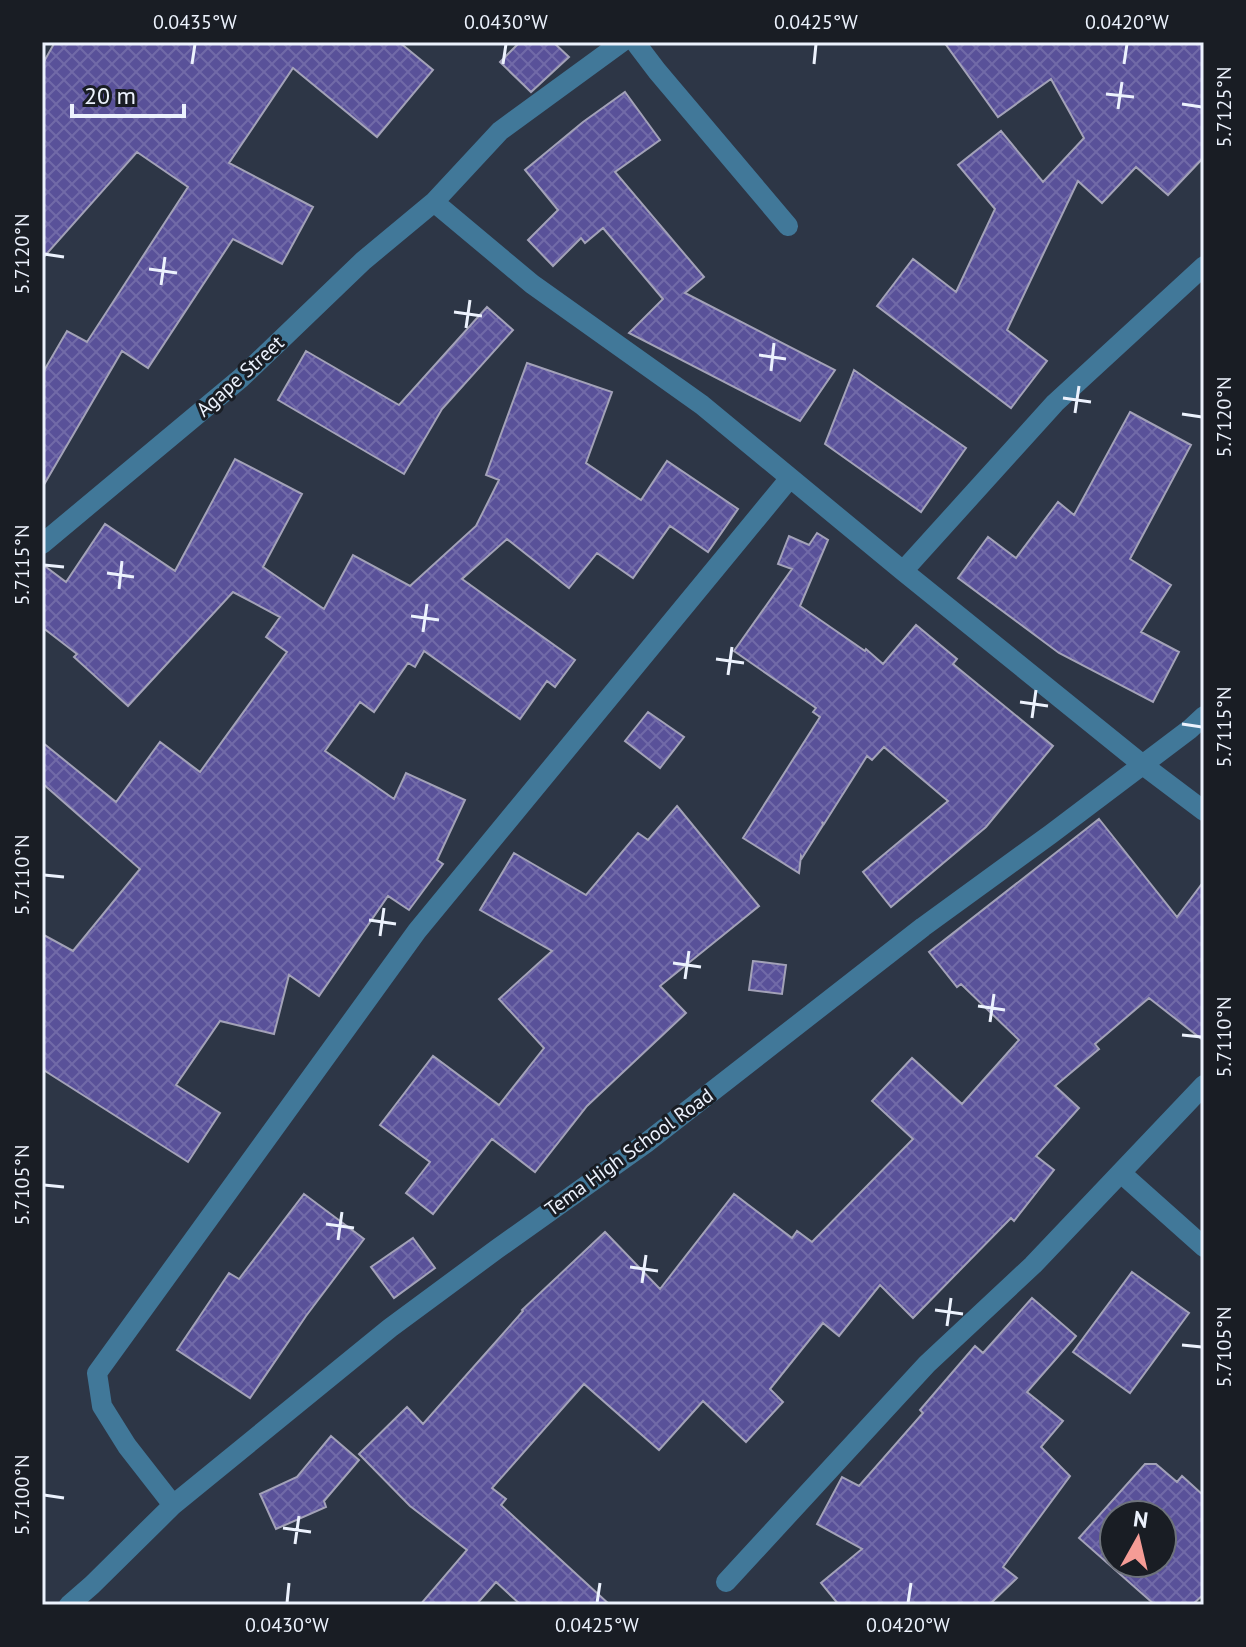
<svg xmlns="http://www.w3.org/2000/svg" width="1246" height="1647" font-family="'PT Sans',sans-serif">
<defs>
<pattern id="building-cross-hatch" width="8" height="8" patternUnits="userSpaceOnUse" patternTransform="scale(2)"><rect width="8" height="8" fill="#595199"/><path d="M0 0l8 8M0 8l8-8" fill="none" stroke="#716aa8"/></pattern>
</defs>
<rect width="100%" height="100%" fill="#2d3646"/>
<path fill="url(#building-cross-hatch)" stroke="#a3a2b8" stroke-width="2" fill-rule="evenodd" d="M 55,42 L 399,42 L 433,70 L 377,137 L 293,68 L 229,163 L 313,207 L 282,264 L 233,239 L 148,368 L 122,351 L 42,488 L 42,374 L 67,331 L 87,342 L 188,187 L 137,152 L 42,259 L 42,65 Z
M 520,42 L 553,42 L 569,57 L 531,92 L 500,62 Z
M 944,42 L 1204,42 L 1204,157 L 1168,195 L 1136,167 L 1102,203 L 1078,181 L 1007,330 L 1047,361 L 1011,408 L 877,306 L 913,259 L 956,292 L 995,209 L 958,165 L 1001,131 L 1043,182 L 1084,138 L 1051,79 L 998,117 Z
M 625,92 L 660,140 L 615,172 L 704,277 L 685,293 L 835,370 L 800,421 L 629,333 L 663,299 L 603,228 L 585,243 L 581,238 L 553,266 L 528,240 L 558,210 L 525,170 L 583,122 Z
M 487,307 L 513,330 L 442,409 L 404,474 L 278,400 L 306,351 L 399,405 Z
M 527,363 L 612,392 L 586,463 L 641,500 L 667,461 L 738,509 L 708,552 L 670,526 L 633,578 L 597,553 L 569,588 L 507,539 L 462,579 L 575,660 L 555,687 L 547,681 L 520,719 L 424,651 L 415,667 L 408,663 L 374,712 L 360,702 L 325,751 L 394,799 L 406,773 L 465,800 L 437,860 L 443,864 L 409,910 L 388,896 L 319,996 L 289,975 L 274,1034 L 220,1021 L 176,1085 L 220,1113 L 188,1162 L 42,1069 L 42,934 L 73,951 L 140,869 L 42,783 L 42,742 L 116,802 L 160,742 L 200,772 L 287,652 L 266,637 L 280,617 L 233,592 L 128,706 L 74,657 L 77,654 L 42,627 L 42,564 L 66,582 L 105,524 L 175,571 L 235,459 L 302,494 L 263,567 L 324,609 L 353,555 L 410,586 L 476,526 L 499,480 L 486,475 Z
M 854,370 L 966,448 L 921,512 L 825,444 Z
M 1130,412 L 1191,445 L 1130,559 L 1171,585 L 1141,632 L 1179,652 L 1153,702 L 1059,653 L 958,578 L 988,537 L 1016,558 L 1058,502 L 1074,515 Z
M 817,533 L 828,540 L 800,606 L 865,651 L 866,649 L 883,664 L 916,625 L 957,659 L 953,664 L 1053,746 L 986,827 L 891,907 L 863,872 L 948,801 L 884,747 L 872,760 L 867,756 L 824,824 L 822,822 L 823,825 L 802,858 L 801,856 L 799,873 L 743,838 L 820,717 L 813,712 L 816,708 L 734,651 L 792,569 L 778,564 L 789,536 L 809,545 Z
M 648,712 L 684,737 L 660,768 L 625,741 Z
M 677,806 L 759,906 L 660,986 L 686,1013 L 587,1106 L 535,1172 L 492,1139 L 433,1214 L 406,1193 L 430,1162 L 380,1125 L 433,1056 L 499,1105 L 544,1048 L 499,999 L 552,951 L 480,910 L 514,853 L 586,895 L 638,833 L 648,840 Z
M 1099,819 L 1177,917 L 1204,881 L 1204,1041 L 1149,998 L 1095,1044 L 1099,1049 L 1055,1086 L 1079,1108 L 1036,1156 L 1054,1170 L 1014,1221 L 1011,1218 L 913,1318 L 880,1285 L 839,1336 L 823,1323 L 770,1389 L 783,1402 L 746,1442 L 703,1401 L 659,1450 L 584,1384 L 492,1488 L 506,1499 L 501,1505 L 610,1605 L 521,1605 L 496,1582 L 476,1605 L 420,1605 L 467,1550 L 410,1506 L 359,1454 L 407,1407 L 423,1424 L 523,1311 L 522,1310 L 605,1232 L 660,1289 L 734,1194 L 792,1238 L 797,1231 L 812,1242 L 913,1139 L 872,1101 L 912,1058 L 962,1104 L 1019,1040 L 961,984 L 957,987 L 929,952 Z
M 753,961 L 786,965 L 782,994 L 749,990 Z
M 304,1194 L 364,1239 L 306,1316 L 250,1398 L 177,1350 L 229,1273 L 239,1279 Z
M 413,1238 L 435,1268 L 394,1298 L 371,1267 Z
M 1132,1272 L 1189,1313 L 1130,1393 L 1073,1352 Z
M 1032,1298 L 1076,1336 L 1027,1392 L 1063,1421 L 1041,1447 L 1070,1476 L 1003,1567 L 1017,1578 L 989,1605 L 839,1605 L 821,1583 L 862,1549 L 817,1524 L 842,1477 L 859,1486 L 923,1413 L 920,1410 L 975,1346 L 983,1353 Z
M 331,1436 L 359,1460 L 324,1501 L 326,1507 L 276,1529 L 260,1494 L 297,1477 Z
M 1145,1464 L 1156,1464 L 1177,1482 L 1182,1476 L 1204,1496 L 1204,1594 L 1192,1605 L 1155,1605 L 1079,1538 ZM 1114,1515 L 1162,1515 L 1162,1563 L 1114,1563 Z"/>
<g fill="none" stroke-linecap="round" stroke-linejoin="round">
<path stroke="#417899" stroke-width="20" d="M 635,42 L 657,71 L 788,226
M 434,202 L 532,284 L 702,405 L 903,571 L 1143,765 L 1204,811
M 42,544 L 241,378 L 363,261 L 434,202 L 500,131 L 622,42
M 903,571 L 1055,403 L 1204,266
M 1121,1173 L 1204,1247
M 173,1505 L 127,1446 L 102,1406 L 97,1373 L 417,931 L 790,478
M 726,1582 L 927,1364 L 1033,1265 L 1204,1085
M 69,1605 L 92,1585 L 173,1505 L 390,1328 L 497,1249 L 646,1143 L 923,927 L 1051,834 L 1190,729 L 1204,716"/>
</g>
<path fill="none" stroke="#ecf2fd" stroke-width="3" d="M 192,64 L 195,44M 503,64 L 506,44M 814,64 L 816,44M 1124,64 L 1127,44M 1106,94 L 1134,97M 1182,104 L 1202,107M 1118,109 L 1122,82M 44,254 L 64,257M 149,269 L 177,273M 161,285 L 165,257M 454,312 L 482,316M 466,328 L 470,300M 759,355 L 786,359M 771,371 L 774,343M 1063,398 L 1091,402M 1075,413 L 1079,386M 1182,414 L 1202,417M 44,565 L 64,567M 107,573 L 134,577M 119,589 L 122,561M 411,616 L 439,620M 423,632 L 427,604M 716,659 L 744,663M 728,675 L 732,647M 1020,702 L 1048,706M 1032,718 L 1036,690M 1182,724 L 1202,727M 44,875 L 64,877M 369,920 L 396,924M 380,936 L 384,908M 673,963 L 701,967M 685,979 L 689,951M 978,1006 L 1005,1010M 990,1022 L 994,994M 1182,1035 L 1202,1037M 44,1185 L 64,1187M 326,1224 L 354,1228M 338,1240 L 342,1212M 630,1267 L 658,1271M 642,1283 L 646,1255M 935,1310 L 963,1314M 947,1326 L 951,1298M 1182,1345 L 1202,1347M 44,1495 L 64,1498M 283,1528 L 311,1532M 295,1544 L 299,1516M 287,1603 L 289,1583M 597,1603 L 600,1583M 908,1603 L 911,1583"/>
<g text-anchor="middle" stroke-width="6" stroke-linejoin="round" paint-order="stroke">
<g font-size="20" fill="#ecf2fd" stroke="#191d24">
<text transform="translate(240 376) rotate(-42)" y="7">Agape Street</text>
<text transform="translate(629 1152) rotate(-36)" y="7">Tema High School Road</text>
</g>
</g>
<rect width="1246" height="1647" fill="none" stroke="#191d24" stroke-width="88"/>
<g transform="translate(1138 1539) rotate(8)"><circle r="38" fill="#191d24" stroke="#6d727b" stroke-width="2"/>
<path d="M0-6L14 30L0 20L-14 30Z" fill="#f59c96"/>
<text y="-12" font-size="22" font-weight="bold" text-anchor="middle" fill="#ecf2fd">N</text>
</g>
<path d="M72 104v12h112v-12" fill="none" stroke="#ecf2fd" stroke-width="4"/>
<text x="84" y="104" font-size="24" fill="#ecf2fd" stroke="#191d24" stroke-width="6" paint-order="stroke">20 m</text>
<rect x="44" y="44" width="1158" height="1559" fill="none" stroke="#ecf2fd" stroke-width="3"/>
<g font-size="20" text-anchor="middle" fill="#ecf2fd">
<text x="195" y="29">0.0435°W</text>
<text x="506" y="29">0.0430°W</text>
<text x="816" y="29">0.0425°W</text>
<text x="1127" y="29">0.0420°W</text>
<text transform="translate(1224 107) rotate(-90)" y="7">5.7125°N</text>
<text transform="translate(22 254) rotate(-90)" y="7">5.7120°N</text>
<text transform="translate(1224 417) rotate(-90)" y="7">5.7120°N</text>
<text transform="translate(22 565) rotate(-90)" y="7">5.7115°N</text>
<text transform="translate(1224 727) rotate(-90)" y="7">5.7115°N</text>
<text transform="translate(22 875) rotate(-90)" y="7">5.7110°N</text>
<text transform="translate(1224 1037) rotate(-90)" y="7">5.7110°N</text>
<text transform="translate(22 1185) rotate(-90)" y="7">5.7105°N</text>
<text transform="translate(1224 1347) rotate(-90)" y="7">5.7105°N</text>
<text transform="translate(22 1495) rotate(-90)" y="7">5.7100°N</text>
<text x="287" y="1632">0.0430°W</text>
<text x="597" y="1632">0.0425°W</text>
<text x="908" y="1632">0.0420°W</text>
</g>
</svg>
